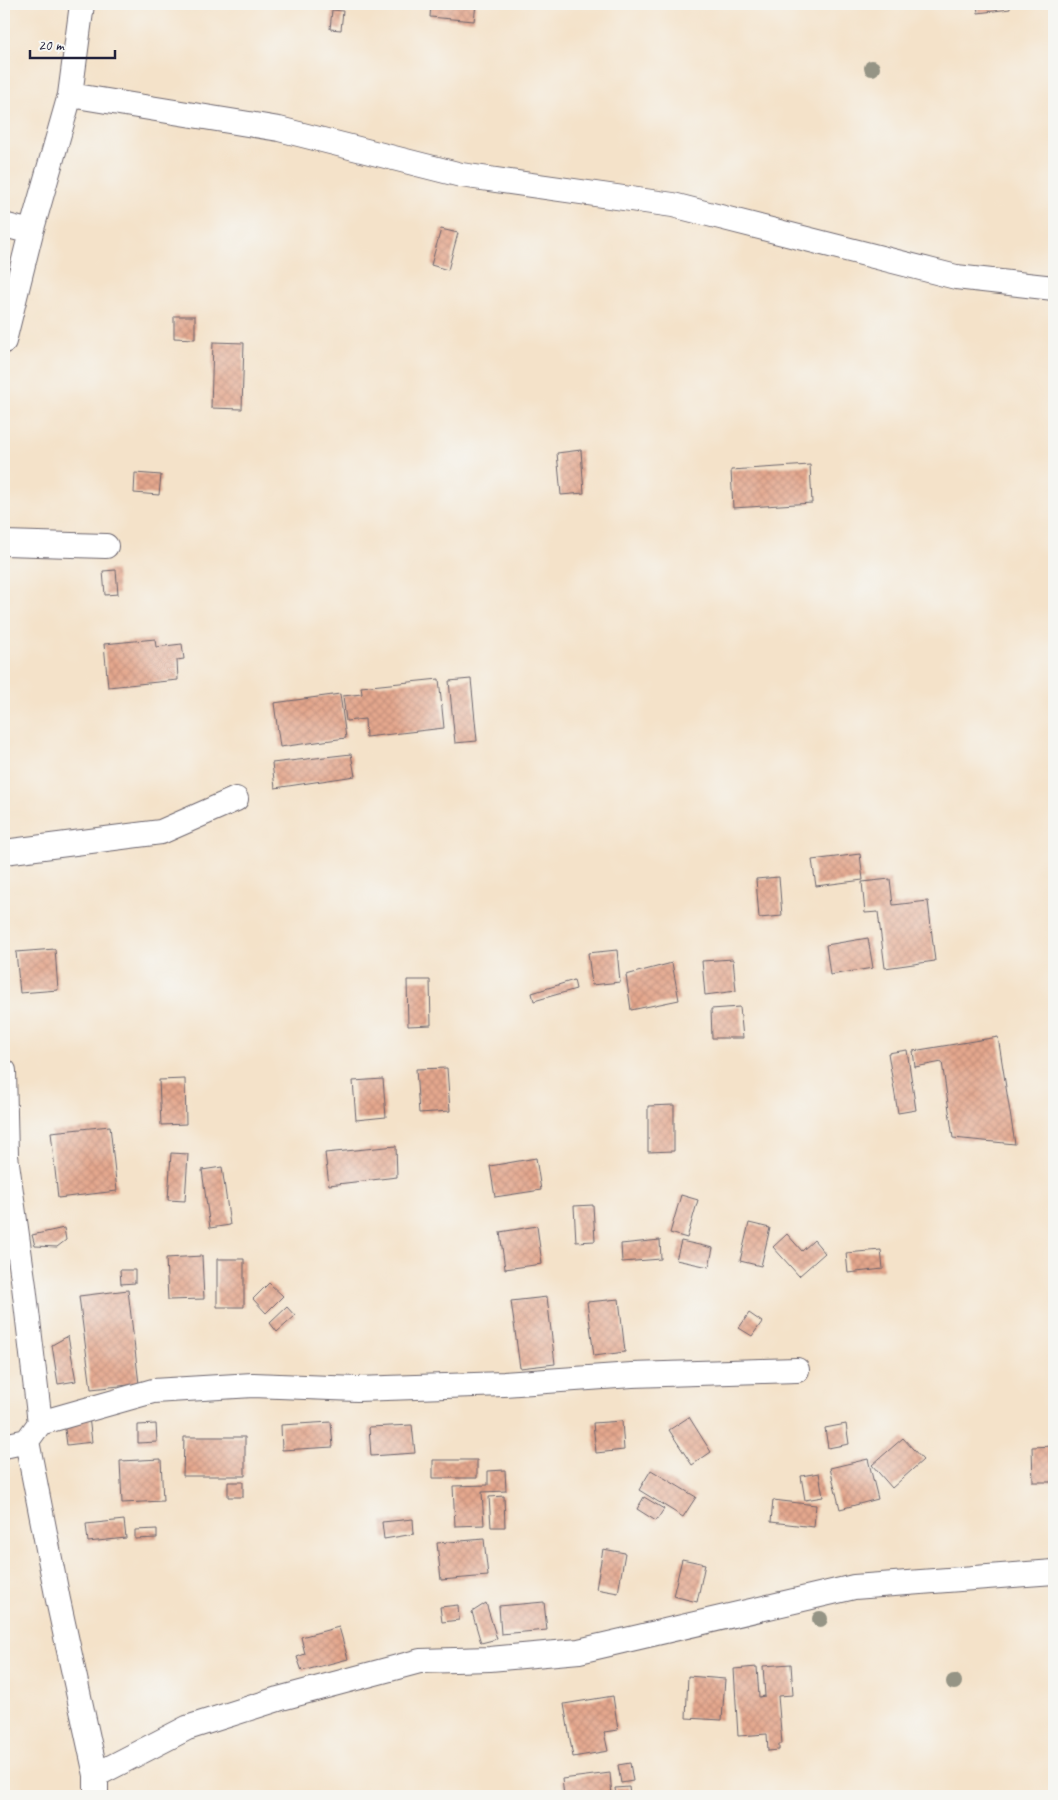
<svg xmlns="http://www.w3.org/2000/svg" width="1058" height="1800" font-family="Caveat,sans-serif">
<defs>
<pattern id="building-cross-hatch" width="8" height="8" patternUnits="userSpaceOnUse" patternTransform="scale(1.25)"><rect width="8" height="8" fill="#e4a78d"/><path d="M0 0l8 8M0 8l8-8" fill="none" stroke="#c38f7b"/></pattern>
</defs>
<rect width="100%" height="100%" fill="#f6f6f2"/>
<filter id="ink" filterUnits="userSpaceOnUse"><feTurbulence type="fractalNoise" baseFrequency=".02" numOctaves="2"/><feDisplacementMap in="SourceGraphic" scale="10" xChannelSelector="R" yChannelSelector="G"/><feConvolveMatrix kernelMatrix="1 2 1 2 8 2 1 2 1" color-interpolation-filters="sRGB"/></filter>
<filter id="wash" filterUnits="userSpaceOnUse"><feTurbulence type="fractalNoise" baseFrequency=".0096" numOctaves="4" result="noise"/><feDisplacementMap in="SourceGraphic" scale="20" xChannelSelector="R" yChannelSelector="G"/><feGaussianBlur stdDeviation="1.12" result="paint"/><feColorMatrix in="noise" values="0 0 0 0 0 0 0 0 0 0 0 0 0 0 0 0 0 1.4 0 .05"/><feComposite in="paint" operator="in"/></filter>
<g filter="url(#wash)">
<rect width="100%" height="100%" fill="#f4e2c9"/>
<g id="blocks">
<path fill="url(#building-cross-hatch)" d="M 431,4 L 476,4 L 474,21 L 430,17 Z
M 977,4 L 1010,4 L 1010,9 L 978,13 Z
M 332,10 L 343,11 L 341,30 L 330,29 Z
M 441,229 L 458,233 L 448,270 L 431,265 Z
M 174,316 L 195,316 L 195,339 L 174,338 Z
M 213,342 L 244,343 L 242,409 L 211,408 Z
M 581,450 L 584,493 L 561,495 L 557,453 Z
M 810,465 L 812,503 L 733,508 L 731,470 Z
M 135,473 L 161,475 L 159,495 L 134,493 Z
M 116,570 L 118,594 L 105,595 L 103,571 Z
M 155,639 L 156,647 L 182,644 L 184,659 L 177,660 L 178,680 L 108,687 L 104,644 Z
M 439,679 L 444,728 L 366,737 L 365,719 L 346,721 L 343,696 L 362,694 L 361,687 Z
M 471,679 L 477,741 L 455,743 L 449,681 Z
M 340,694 L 346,738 L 280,747 L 274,703 Z
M 351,754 L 355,776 L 275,788 L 272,763 Z
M 860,854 L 863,880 L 816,886 L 812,860 Z
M 779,877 L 782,916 L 759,918 L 756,879 Z
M 890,879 L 893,905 L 928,901 L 935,961 L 885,968 L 878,912 L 865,913 L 862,882 Z
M 868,938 L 873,968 L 830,975 L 826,945 Z
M 55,949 L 58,990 L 20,993 L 16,952 Z
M 617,950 L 620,982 L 592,985 L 588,953 Z
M 733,959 L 736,991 L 705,995 L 702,961 Z
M 672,963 L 679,1000 L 631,1010 L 626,975 Z
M 407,980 L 430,980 L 431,1025 L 408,1026 Z
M 574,980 L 576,989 L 534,1001 L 532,993 Z
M 740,1007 L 743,1038 L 712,1038 L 711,1009 Z
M 998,1037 L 1015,1144 L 953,1138 L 942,1062 L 915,1067 L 913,1051 Z
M 907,1050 L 916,1110 L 898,1113 L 888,1053 Z
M 447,1068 L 450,1111 L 419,1113 L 416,1069 Z
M 185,1079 L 186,1124 L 161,1125 L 159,1080 Z
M 383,1079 L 386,1117 L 356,1120 L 353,1081 Z
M 674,1105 L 674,1151 L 648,1152 L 648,1106 Z
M 110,1126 L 117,1191 L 58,1198 L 51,1132 Z
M 396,1146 L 397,1177 L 329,1185 L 325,1153 Z
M 171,1153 L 188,1154 L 185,1201 L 168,1200 Z
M 536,1158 L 541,1190 L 495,1197 L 490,1166 Z
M 222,1167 L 230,1225 L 210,1228 L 202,1170 Z
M 681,1195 L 698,1200 L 687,1238 L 670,1233 Z
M 593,1205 L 595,1241 L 576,1242 L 574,1206 Z
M 749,1223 L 770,1228 L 761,1266 L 740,1261 Z
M 537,1226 L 542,1264 L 505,1269 L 500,1232 Z
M 64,1228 L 66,1240 L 57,1247 L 35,1246 L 32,1235 Z
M 787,1234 L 802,1251 L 814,1240 L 825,1253 L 799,1276 L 773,1247 Z
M 660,1240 L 661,1259 L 622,1262 L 621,1244 Z
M 681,1241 L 713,1248 L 709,1267 L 676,1260 Z
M 881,1250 L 883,1269 L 848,1273 L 846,1253 Z
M 202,1256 L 204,1299 L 168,1300 L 166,1258 Z
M 217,1259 L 244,1259 L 244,1307 L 217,1307 Z
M 120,1270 L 135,1270 L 135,1283 L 121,1284 Z
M 269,1283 L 283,1296 L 266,1313 L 253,1299 Z
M 128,1290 L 139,1384 L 91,1389 L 79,1296 Z
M 547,1297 L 555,1364 L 520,1368 L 511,1301 Z
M 619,1299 L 625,1352 L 594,1356 L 587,1302 Z
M 287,1307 L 295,1316 L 277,1332 L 270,1323 Z
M 749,1313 L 762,1322 L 752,1336 L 739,1328 Z
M 68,1336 L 76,1381 L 58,1384 L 52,1345 Z
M 89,1417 L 92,1442 L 67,1445 L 64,1421 Z
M 689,1417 L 711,1452 L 692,1465 L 669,1430 Z
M 622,1421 L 624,1450 L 596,1453 L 593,1423 Z
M 331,1422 L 333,1447 L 282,1450 L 281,1425 Z
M 156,1424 L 157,1442 L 138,1443 L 138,1425 Z
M 846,1424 L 849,1444 L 828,1448 L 825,1428 Z
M 412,1425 L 415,1453 L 371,1456 L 369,1427 Z
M 184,1437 L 245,1437 L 245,1476 L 183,1476 Z
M 903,1438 L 923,1460 L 892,1488 L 872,1465 Z
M 1052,1446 L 1053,1482 L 1033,1482 L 1032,1447 Z
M 161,1459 L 163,1501 L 122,1503 L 120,1461 Z
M 868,1459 L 878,1499 L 840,1509 L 830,1468 Z
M 433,1460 L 477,1460 L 477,1478 L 433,1478 Z
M 505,1470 L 506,1491 L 482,1492 L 484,1525 L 455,1526 L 453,1486 L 488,1485 L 488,1471 Z
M 651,1470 L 696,1497 L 683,1517 L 639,1490 Z
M 819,1473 L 823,1497 L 805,1500 L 801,1476 Z
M 228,1482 L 243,1482 L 243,1497 L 228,1497 Z
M 504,1496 L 505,1527 L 491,1527 L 489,1497 Z
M 644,1497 L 664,1509 L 656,1521 L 637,1509 Z
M 773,1500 L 816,1505 L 814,1527 L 771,1522 Z
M 413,1519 L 414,1534 L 384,1539 L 382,1522 Z
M 124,1520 L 126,1538 L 88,1542 L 86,1524 Z
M 157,1529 L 157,1538 L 135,1539 L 135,1530 Z
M 484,1539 L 488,1576 L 441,1580 L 437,1543 Z
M 603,1549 L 625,1553 L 618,1593 L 596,1589 Z
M 682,1559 L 705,1564 L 697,1602 L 673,1596 Z
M 544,1602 L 547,1630 L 501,1634 L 499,1606 Z
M 486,1603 L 497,1639 L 481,1643 L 472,1612 Z
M 458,1605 L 459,1620 L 442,1622 L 440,1607 Z
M 339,1627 L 348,1659 L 302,1671 L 297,1657 L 305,1654 L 301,1637 Z
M 791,1664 L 793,1695 L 778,1696 L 782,1744 L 779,1744 L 779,1750 L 768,1751 L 767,1734 L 738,1736 L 734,1669 L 757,1667 L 759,1697 L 765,1696 L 763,1666 Z
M 688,1676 L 725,1679 L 722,1720 L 686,1718 Z
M 613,1696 L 618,1730 L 604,1732 L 608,1751 L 573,1757 L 564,1704 Z
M 630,1763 L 633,1781 L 621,1783 L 618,1765 Z
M 610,1773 L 612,1796 L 564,1796 L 562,1779 Z
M 629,1787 L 630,1796 L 616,1796 L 615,1788 Z"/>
</g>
</g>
<g filter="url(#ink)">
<use href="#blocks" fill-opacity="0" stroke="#6c656d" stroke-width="1"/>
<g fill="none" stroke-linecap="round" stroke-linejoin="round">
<g stroke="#6c656d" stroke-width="26">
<path id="minor" d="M 70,95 L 279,129 L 461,175 L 673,205 L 956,277 L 1054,288
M 4,225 L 31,232
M 4,341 L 31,232 L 70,95 L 82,4
M 4,543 L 106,546
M 4,852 L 161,832 L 236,799
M 4,1071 L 6,1156 L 24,1286 L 40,1423 L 27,1441 L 58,1600 L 96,1775 L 96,1796
M 40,1423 L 153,1391 L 253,1385 L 357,1389 L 504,1384 L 632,1375 L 797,1370
M 4,1446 L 27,1441
M 96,1775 L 187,1728 L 278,1699 L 420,1661 L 490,1659 L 579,1651 L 854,1587 L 1054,1572"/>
</g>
<use href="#minor" stroke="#fff" stroke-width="24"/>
</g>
<g fill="#959485">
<circle cx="872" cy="68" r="8"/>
<circle cx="820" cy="1619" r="8"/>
<circle cx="954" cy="1682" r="8"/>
</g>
</g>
<rect width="1058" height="1800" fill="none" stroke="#f6f6f2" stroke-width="20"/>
<path d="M30 50v8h85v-8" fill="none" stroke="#22223b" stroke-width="2.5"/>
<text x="38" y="50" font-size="15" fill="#22223b" stroke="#f6f6f2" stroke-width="4" paint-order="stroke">20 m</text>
</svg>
